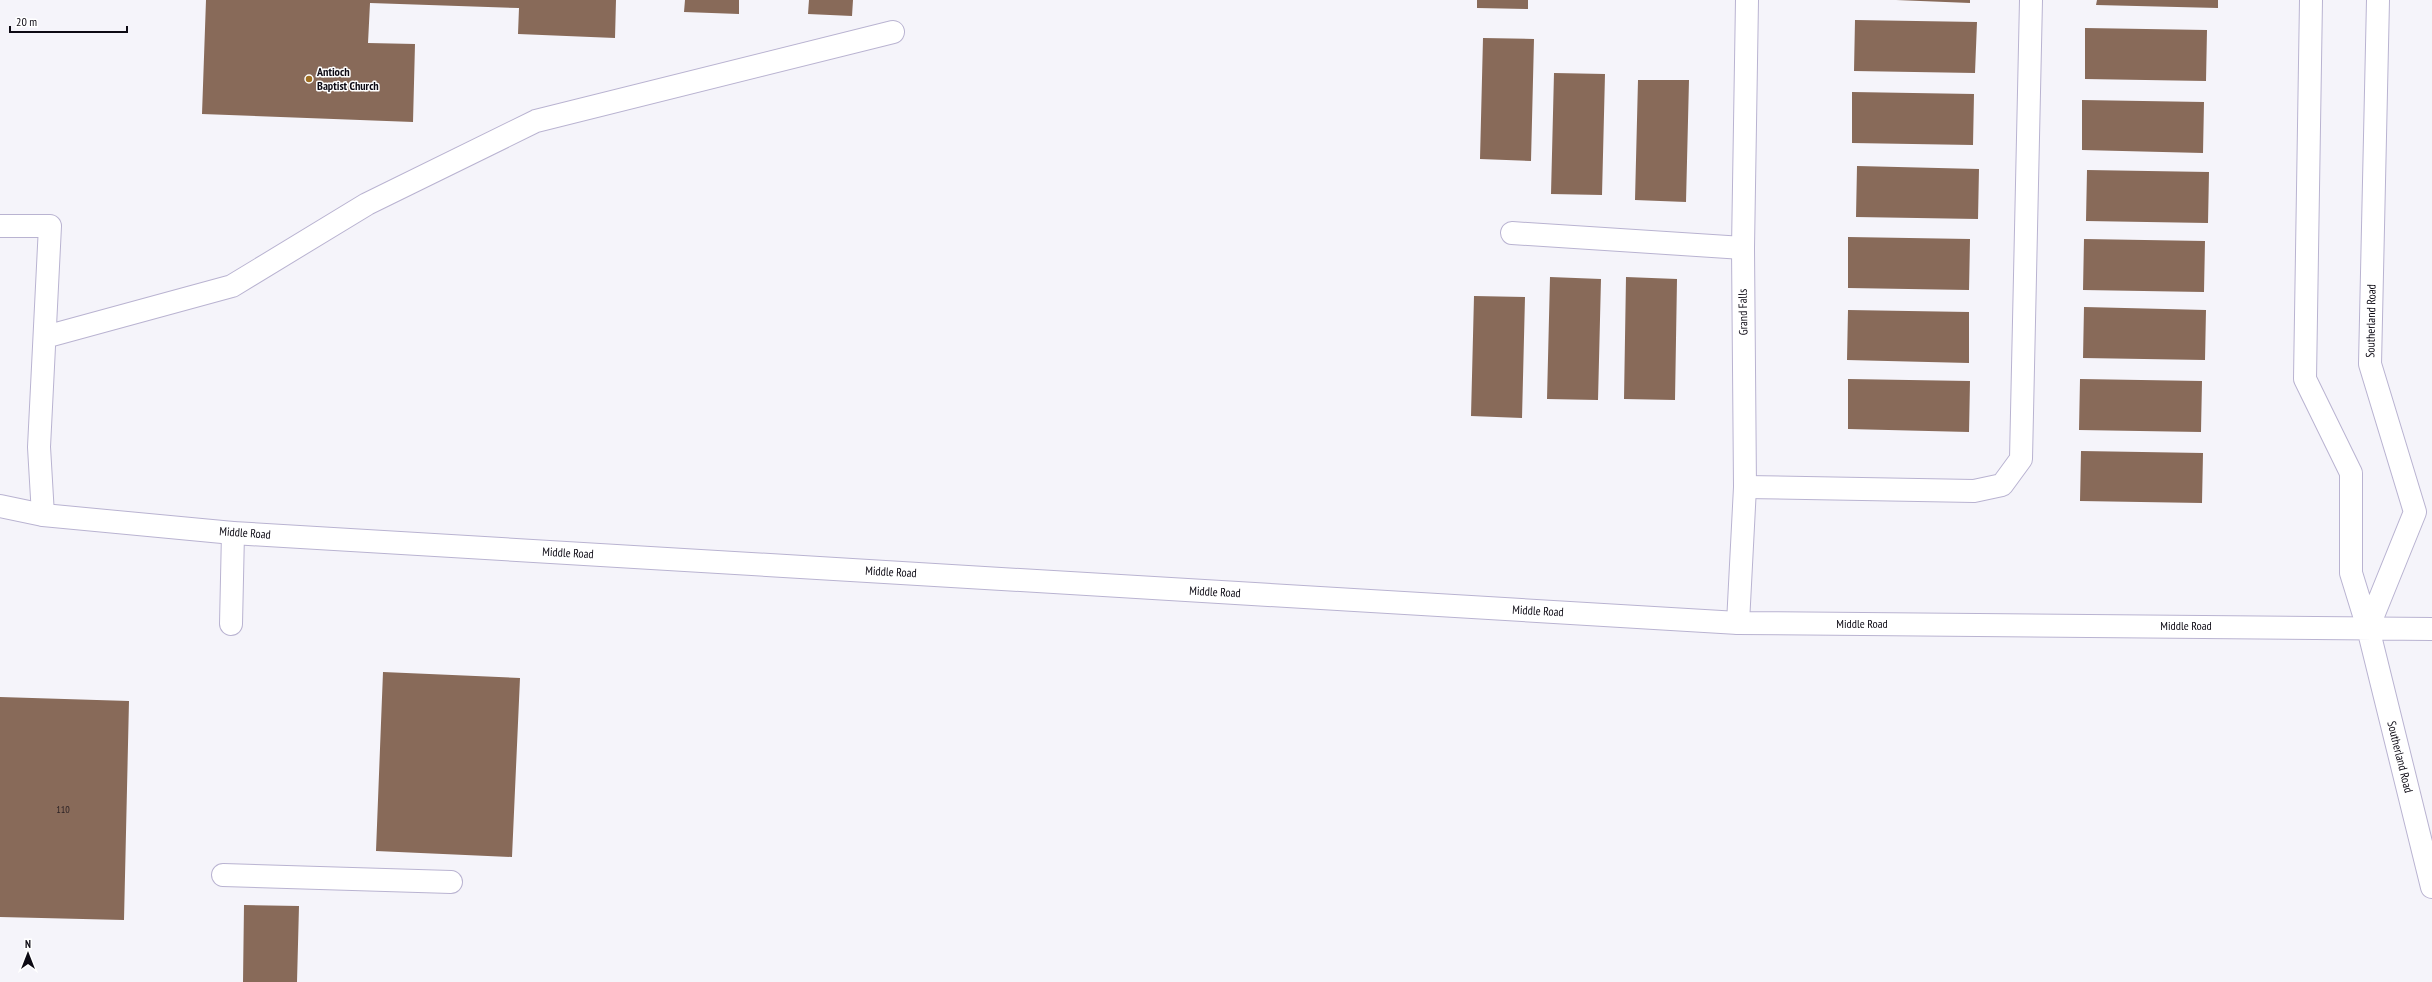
<svg xmlns="http://www.w3.org/2000/svg" width="2432" height="982" font-family="'PT Sans Narrow',sans-serif">
<rect width="100%" height="100%" fill="#f5f4fa"/>
<path fill="#886a59" d="M 206,0 L 616,0 L 615,38 L 518,34 L 519,8 L 370,3 L 368,43 L 415,44 L 413,122 L 202,114 Z
M 685,0 L 739,0 L 739,14 L 684,12 Z
M 809,0 L 853,0 L 852,16 L 808,14 Z
M 1477,0 L 1528,0 L 1528,9 L 1477,8 Z
M 1896,0 L 1970,0 L 1970,3 Z
M 2097,0 L 2218,0 L 2218,8 L 2096,5 Z
M 1855,20 L 1977,22 L 1975,73 L 1854,71 Z
M 2085,28 L 2207,30 L 2206,81 L 2085,79 Z
M 1483,38 L 1534,39 L 1531,161 L 1480,159 Z
M 1554,73 L 1605,74 L 1602,195 L 1551,194 Z
M 1638,80 L 1689,80 L 1686,202 L 1635,200 Z
M 1852,92 L 1974,94 L 1973,145 L 1852,143 Z
M 2082,100 L 2204,102 L 2203,153 L 2082,150 Z
M 1857,166 L 1979,169 L 1978,219 L 1856,217 Z
M 2087,170 L 2209,172 L 2208,223 L 2086,221 Z
M 1848,237 L 1970,239 L 1969,290 L 1848,288 Z
M 2084,239 L 2205,241 L 2204,292 L 2083,290 Z
M 1550,277 L 1601,279 L 1598,400 L 1547,399 Z
M 1626,277 L 1677,279 L 1675,400 L 1624,399 Z
M 1474,296 L 1525,297 L 1522,418 L 1471,416 Z
M 2084,307 L 2206,310 L 2205,360 L 2083,358 Z
M 1848,310 L 1969,312 L 1969,363 L 1847,360 Z
M 1848,379 L 1970,381 L 1969,432 L 1848,429 Z
M 2080,379 L 2202,381 L 2201,432 L 2079,430 Z
M 2081,451 L 2203,453 L 2202,503 L 2080,501 Z
M 383,672 L 520,678 L 512,857 L 376,851 Z
M 0,697 L 129,701 L 124,920 L 0,917 Z
M 244,905 L 299,906 L 297,982 L 243,982 Z"/>
<g fill="none" stroke-linecap="round" stroke-linejoin="round">
<g stroke="#b9b3d1" stroke-width="24">
<path id="lane" d="M 0,226 L 50,226 L 39,447 L 43,515
M 1512,233 L 1743,248
M 45,337 L 232,286 L 367,204 L 536,121 L 893,32
M 1745,487 L 1974,491 L 2002,485 L 2021,459 L 2031,0
M 231,624 L 233,533
M 223,875 L 451,882"/>
</g>
<g stroke="#b9b3d1" stroke-width="24">
<path id="street" d="M 2311,0 L 2305,379 L 2351,473 L 2351,573 L 2368,628
M 1738,623 L 1745,487 L 1743,248 L 1747,0
M 2368,628 L 2415,512 L 2370,364 L 2378,0"/>
</g>
<g stroke="#b9b3d1" stroke-width="24">
<path id="secondary" d="M 0,506 L 43,515 L 233,533 L 1738,623 L 2432,629
M 2368,628 L 2432,887"/>
</g>
<use href="#lane" stroke="#fff" stroke-width="22"/>
<use href="#street" stroke="#fff" stroke-width="22"/>
<use href="#secondary" stroke="#fff" stroke-width="22"/>
</g>
<circle fill="#9f6f22" stroke="#fff" stroke-width="1.5" cx="309" cy="79" r="4"/>
<g text-anchor="middle" stroke-width="3" stroke-linejoin="round" paint-order="stroke">
<g font-size="10" fill="#2c2225">
<text x="63" y="813">110</text>
</g>
<g font-size="12" font-weight="bold" fill="#0d0a14" stroke="#fff" text-anchor="start">
<text x="317" y="76">Antioch<tspan x="317" dy="14">Baptist Church</tspan></text>
</g>
<g font-size="12" fill="#0d0a14" stroke="#fff">
<text transform="translate(1743 312) rotate(-91)" y="4">Grand Falls</text>
<text transform="translate(2371 321) rotate(-89)" y="4">Southerland Road</text>
<text transform="translate(245 533) rotate(4)" y="4">Middle Road</text>
<text transform="translate(568 553) rotate(3)" y="4">Middle Road</text>
<text transform="translate(891 572) rotate(3)" y="4">Middle Road</text>
<text transform="translate(1215 592) rotate(3)" y="4">Middle Road</text>
<text transform="translate(1538 611) rotate(3)" y="4">Middle Road</text>
<text x="1862" y="628">Middle Road</text>
<text x="2186" y="630">Middle Road</text>
<text transform="translate(2400 757) rotate(76)" y="4">Southerland Road</text>
</g>
</g>
<g transform="translate(28 954)" stroke="#ffffff" stroke-width="3" paint-order="stroke">
<path d="M0-3L7 15L0 10L-7 15Z" fill="#0d0a14"/>
<text y="-6" font-size="11" font-weight="bold" text-anchor="middle" fill="#0d0a14">N</text>
</g>
<path d="M10 26v6h117v-6" fill="none" stroke="#0d0a14" stroke-width="2"/>
<text x="16" y="26" font-size="12" fill="#0d0a14" stroke="#ffffff" stroke-width="3" paint-order="stroke">20 m</text>
</svg>
